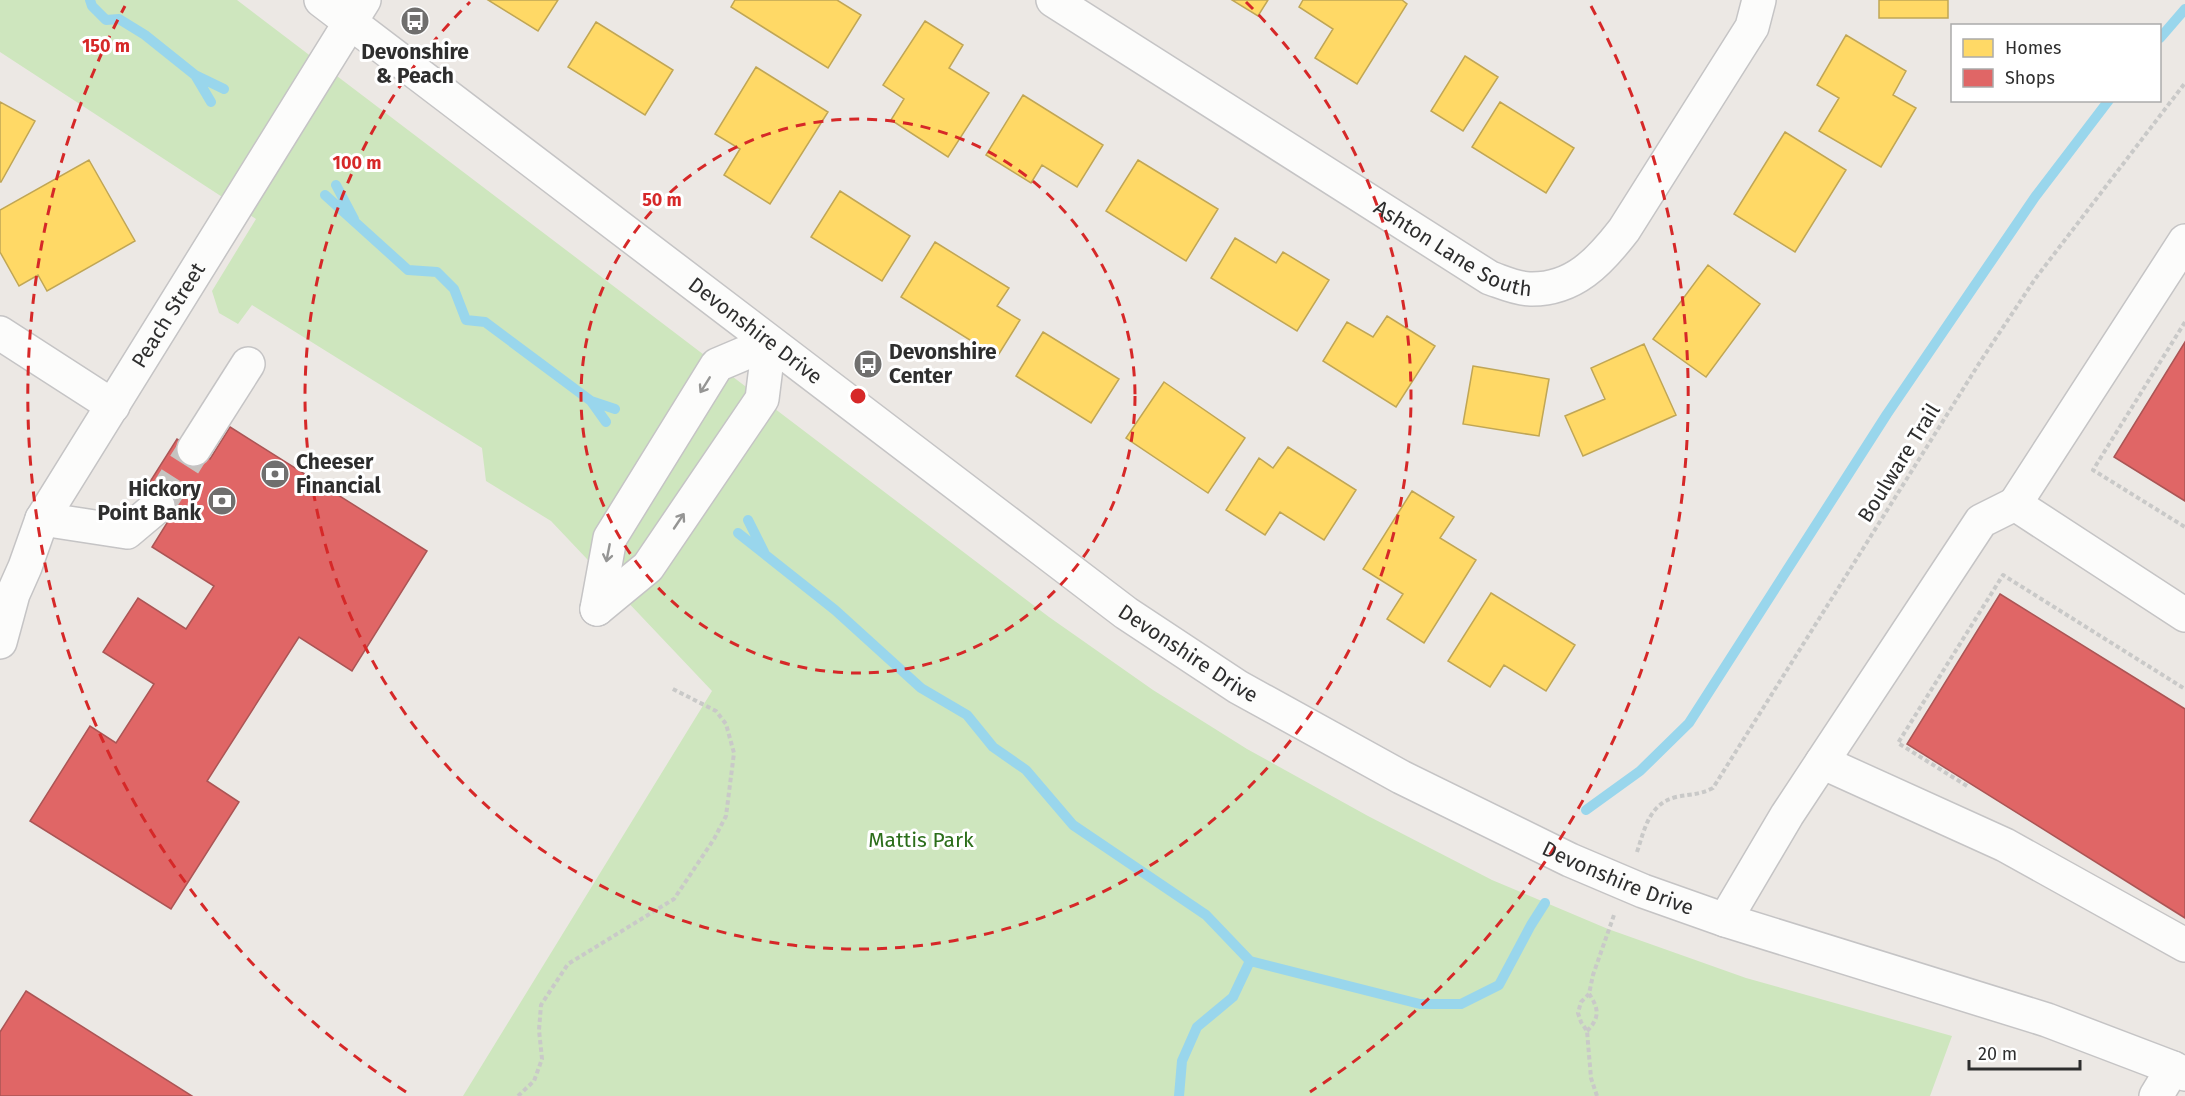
<svg xmlns="http://www.w3.org/2000/svg" width="2185" height="1096" font-family="'Fira Sans',sans-serif">
<rect width="100%" height="100%" fill="#ece8e4"/>
<path fill="#cee6be" d="M 0,0 L 237,0 L 1049,617 L 1153,690 L 1247,749 L 1368,816 L 1492,880 L 1608,929 L 1746,978 L 1952,1036 L 1930,1096 L 463,1096 L 712,691 L 551,521 L 486,481 L 482,448 L 252,305 L 238,324 L 219,313 L 212,291 L 256,219 L 0,52 Z"/>
<path fill="#ffd966" stroke="#c0a655" stroke-width="1.5" d="M 488,0 L 558,0 L 538,31 Z
M 735,0 L 837,0 L 861,15 L 828,68 L 731,7 Z
M 1232,0 L 1268,0 L 1258,16 Z
M 1303,0 L 1402,0 L 1407,4 L 1357,84 L 1315,58 L 1333,29 L 1299,7 Z
M 1879,0 L 1948,0 L 1948,18 L 1879,18 Z
M 925,21 L 963,45 L 949,68 L 989,93 L 948,157 L 891,120 L 904,99 L 883,85 Z
M 596,22 L 673,70 L 645,115 L 568,67 Z
M 1846,35 L 1906,71 L 1893,95 L 1916,108 L 1881,167 L 1819,131 L 1839,98 L 1817,85 Z
M 1465,56 L 1498,77 L 1463,131 L 1431,111 Z
M 756,67 L 828,112 L 770,204 L 724,175 L 740,149 L 715,134 Z
M 1023,95 L 1103,145 L 1077,187 L 1042,165 L 1031,183 L 986,155 Z
M 0,102 L 35,121 L 1,182 L 0,182 Z
M 1500,102 L 1574,148 L 1546,193 L 1472,147 Z
M 1785,132 L 1846,170 L 1795,252 L 1734,214 Z
M 89,160 L 135,241 L 47,291 L 38,275 L 19,286 L 0,252 L 0,210 Z
M 1138,160 L 1218,209 L 1186,261 L 1106,211 Z
M 840,191 L 910,236 L 882,281 L 811,237 Z
M 1235,238 L 1276,263 L 1283,252 L 1329,280 L 1297,331 L 1211,278 Z
M 935,242 L 1009,288 L 997,306 L 1020,320 L 997,357 L 901,297 Z
M 1708,265 L 1760,304 L 1706,377 L 1653,339 Z
M 1387,316 L 1435,346 L 1396,407 L 1323,361 L 1347,322 L 1373,337 Z
M 1043,332 L 1119,379 L 1091,423 L 1016,376 Z
M 1644,344 L 1676,415 L 1583,456 L 1565,416 L 1605,399 L 1591,368 Z
M 1473,366 L 1549,379 L 1539,436 L 1463,424 Z
M 1164,382 L 1245,438 L 1208,493 L 1126,438 Z
M 1288,447 L 1356,490 L 1324,540 L 1280,512 L 1265,535 L 1226,510 L 1259,458 L 1273,468 Z
M 1412,491 L 1454,517 L 1440,538 L 1476,560 L 1424,643 L 1387,619 L 1403,594 L 1363,569 Z
M 1491,593 L 1575,645 L 1546,691 L 1504,665 L 1490,687 L 1448,661 Z"/>
<path fill="#e06666" stroke="#ab5555" stroke-width="1.5" d="M 2185,342 L 2185,501 L 2114,457 Z
M 230,427 L 427,551 L 352,671 L 299,637 L 207,781 L 239,802 L 171,909 L 30,821 L 90,726 L 116,743 L 154,684 L 103,652 L 138,598 L 186,629 L 214,586 L 152,547 L 172,515 L 141,496 L 177,439 L 210,459 Z
M 2000,594 L 2185,709 L 2185,918 L 1907,744 Z
M 26,991 L 192,1096 L 0,1096 L 0,1032 Z"/>
<g fill="none" stroke-linecap="round" stroke-linejoin="round">
<path stroke="#99d6ec" stroke-width="10" d="M 90,0 L 92,6 L 106,20 L 119,19 L 145,35 L 195,75 L 211,102
M 2160,38 L 2185,9
M 195,75 L 224,89
M 336,185 L 354,219
M 325,195 L 408,270 L 437,272 L 454,289 L 466,320 L 485,322 L 591,401 L 606,422
M 591,401 L 615,409
M 748,520 L 764,552
M 738,533 L 835,610 L 921,688 L 967,715 L 993,747 L 1026,770 L 1073,825 L 1206,915 L 1250,961 L 1420,1004 L 1461,1004 L 1499,985 L 1531,925 L 1545,903
M 1586,810 L 1640,771 L 1689,723 L 1887,414 L 2035,197 L 2109,100
M 1179,1096 L 1182,1061 L 1197,1027 L 1233,997 L 1250,961"/>
<path stroke="#c6c3c0" stroke-width="33" stroke-dasharray="33 16" stroke-linecap="butt" d="M 158,506 L 194,449"/>
<g stroke="#c5c4c5" stroke-width="36">
<g id="minor">
<path id="s1" d="M 321,0 L 1126,613 L 1238,687 L 1401,777 L 1570,860 L 1643,891 L 1725,920 L 2047,1020 L 2173,1068 L 2185,1074"/>
<path id="s2" d="M 1053,0 L 1490,278 C 1502,282 1517,289 1530,289 C 1574,290 1600,261 1624,230 L 1752,27 L 1759,0"/>
<path d="M 0,333 L 113,406"/>
<path d="M 194,449 L 248,364"/>
<path d="M 2015,504 L 2185,241"/>
<path d="M 42,519 L 127,532 L 158,506"/>
<path d="M 597,609 L 610,538 L 717,365 L 769,343"/>
<path d="M 597,609 L 648,567 L 762,399 L 769,343"/>
<path id="s3" d="M 0,642 L 13,594 L 25,567 L 42,519 L 364,0"/>
<path d="M 1822,762 L 2005,845 L 2185,945"/>
<path d="M 1725,920 L 1787,815 L 1981,521 L 2015,504 L 2185,615"/>
<path d="M 2156,1096 L 2173,1068"/>
</g>
</g>
<path stroke="#c9c9c8" stroke-width="4" stroke-dasharray="4.5 3" stroke-linecap="butt" d="M 2185,322 L 2093,470 L 2185,527
M 1967,786 L 1898,743 L 2003,575 L 2185,689
M 1637,852 C 1645,828 1649,804 1676,797 C 1690,794 1699,795 1713,788 L 1980,362 L 2035,279 L 2185,83
M 1587,1031 C 1600,1018 1599,1008 1589,994
M 518,1096 L 534,1081 L 542,1059 L 539,1030 L 541,1005 L 568,964 L 674,899 L 714,839 L 726,816 L 734,753 L 726,724 L 716,711 L 671,688
M 1597,1096 L 1591,1078 L 1587,1031 L 1581,1022 L 1578,1013 L 1581,1002 L 1589,994 L 1593,975 L 1614,915"/>
<use href="#minor" stroke="#fcfcfb" stroke-width="33"/>
</g>
<defs><path id="oneway-shaft" d="M-6 0H5M1.5-3L5.5 0L1.5 3" fill="none" stroke-width="1.6" stroke-linecap="round" stroke-linejoin="round" transform="scale(1.5)"/></defs>
<g stroke="#959594">
<use href="#oneway-shaft" transform="translate(705 385) rotate(122)"/>
<use href="#oneway-shaft" transform="translate(679 521) rotate(-56)"/>
<use href="#oneway-shaft" transform="translate(608 553) rotate(101)"/>
</g>
<g fill="none" stroke="#d62828" stroke-width="3" stroke-dasharray="10 8">
<circle cx="858" cy="396" r="277"/>
<path d="M1246 2A553 553 0 1 1 470 2"/>
<path d="M406 1092A830 830 0 0 1 125 6M1591 6A830 830 0 0 1 1310 1092"/>
</g>
<defs>
<g id="bus-disc" transform="scale(1.5)"><circle r="9.5" fill="#706f6e" stroke="#fff"/><path d="M-5-6H5V4H4V6H2V4H-2V6H-4V4H-5ZM-3.5-4V0h7V-4ZM-3.5 1.2v1.5H-2V1.2ZM2 1.2v1.5H3.5V1.2Z" fill="#fff"/></g>
<g id="bank-disc" transform="scale(1.5)"><circle r="9.5" fill="#706f6e" stroke="#fff"/><path d="M-6-4H6V4H-6ZM0-2.3a2.3 2.3 0 1 0 0 4.6a2.3 2.3 0 1 0 0-4.6Z" fill="#fff"/></g>
</defs>
<g fill-rule="evenodd">
<use href="#bus-disc" x="415" y="21"/>
<use href="#bus-disc" x="868" y="364"/>
<use href="#bank-disc" x="275" y="474"/>
<use href="#bank-disc" x="222" y="501"/>
</g>
<g text-anchor="middle" stroke-width="6" stroke-linejoin="round" paint-order="stroke">
<g font-size="21" font-weight="bold" fill="#2e2e2e" stroke="#fff" text-anchor="start">
<text x="415" y="59" text-anchor="middle">Devonshire<tspan x="415" dy="24">&amp; Peach</tspan></text>
<text x="889" y="359">Devonshire<tspan x="889" dy="24">Center</tspan></text>
<text x="296" y="469">Cheeser<tspan x="296" dy="24">Financial</tspan></text>
<text x="201" y="496" text-anchor="end">Hickory<tspan x="201" dy="24">Point Bank</tspan></text>
</g>
<g font-size="21" fill="#2e2e2e" stroke="#fff">
<text dy="7" stroke="none"><textPath href="#s2" startOffset="472">Ashton Lane South</textPath></text>
<text dy="7" stroke="none"><textPath href="#s3" startOffset="370">Peach Street</textPath></text>
<text dy="7" stroke="none"><textPath href="#s1" startOffset="546">Devonshire Drive</textPath></text>
<text transform="translate(1899 463) rotate(-58)" y="7">Boulware Trail</text>
<text dy="7" stroke="none"><textPath href="#s1" startOffset="1086">Devonshire Drive</textPath></text>
<text dy="7" stroke="none"><textPath href="#s1" startOffset="1572">Devonshire Drive</textPath></text>
</g>
<g font-size="21" fill="#2c6e1b" stroke="#fff">
<text x="921" y="847">Mattis Park</text>
</g>
</g>
<circle cx="858" cy="396" r="9" fill="#d62828" stroke="#fff" stroke-width="3"/>
<g font-size="18" text-anchor="middle" font-weight="bold" fill="#d62828" stroke="#fff" stroke-width="6" stroke-linejoin="round" paint-order="stroke">
<text x="106" y="52">150 m</text>
<text x="357" y="169">100 m</text>
<text x="662" y="206">50 m</text>
</g>
<rect x="1951" y="24" width="210" height="78" fill="#ffffff" stroke="#ababab" stroke-width="1.5"/>
<rect x="1963" y="39" width="30" height="18" fill="#ffd966" stroke="#ababab" stroke-width="1.5"/>
<text x="2005" y="54" font-size="18" fill="#2e2e2e">Homes</text>
<rect x="1963" y="69" width="30" height="18" fill="#e06666" stroke="#ababab" stroke-width="1.5"/>
<text x="2005" y="84" font-size="18" fill="#2e2e2e">Shops</text>
<path d="M1969 1060v9h111v-9" fill="none" stroke="#2e2e2e" stroke-width="3"/>
<text x="1978" y="1060" font-size="18" fill="#2e2e2e" stroke="#ffffff" stroke-width="4.5" paint-order="stroke">20 m</text>
</svg>
